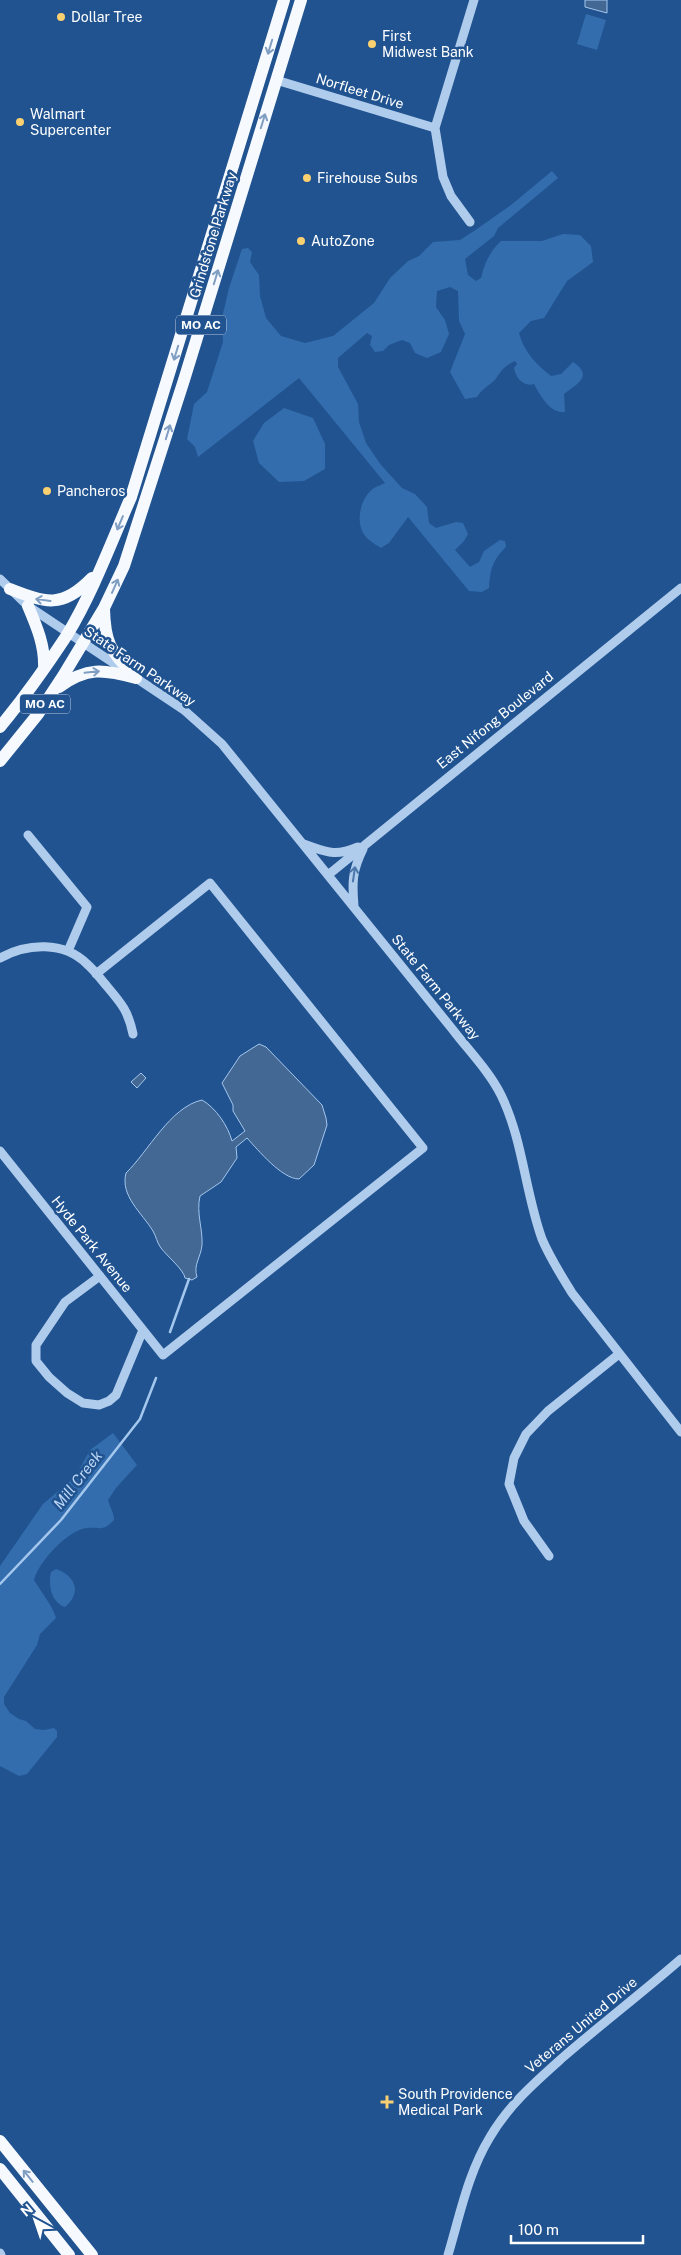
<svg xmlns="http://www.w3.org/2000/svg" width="681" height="2255" font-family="'Public Sans',sans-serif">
<rect width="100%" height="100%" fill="#205390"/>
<path fill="#346dad" d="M 586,14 L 606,20 L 597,50 L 577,44 Z
M 552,171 L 558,178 L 498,228 L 494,236 L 465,259 L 468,275 L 476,281 L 481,278 C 484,264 490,251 501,241 L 542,241 L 563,234 L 580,235 L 591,246 L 593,262 L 567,281 L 544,318 L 531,321 L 519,333 C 524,352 536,364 551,376 L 561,374 L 573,362 C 594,376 577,384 564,394 L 565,412 C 550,414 540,395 534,384 C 524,387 516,379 514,368 L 517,364 L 515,361 C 505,366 503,368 497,377 C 493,384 484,386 477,397 L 465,399 L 450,372 L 465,334 L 459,321 L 458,291 L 450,287 L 437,291 L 436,307 L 445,320 L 449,334 L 441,352 L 427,358 L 415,353 L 410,343 L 402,340 L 389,345 L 383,351 L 375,352 L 370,345 L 372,336 L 367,333 L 338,358 L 338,367 L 358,404 L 359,422 L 366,443 L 381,465 L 402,488 L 415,494 L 427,507 L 429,523 L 436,528 L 456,522 L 463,523 L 468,534 L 464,541 L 455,550 L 470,567 L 479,562 L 484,551 L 500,540 L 505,541 L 506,547 C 493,559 490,570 489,588 L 482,592 L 469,591 L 408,517 L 389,543 L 381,548 C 373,543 364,538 361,528 C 357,515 362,496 374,488 C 377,486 382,485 385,483 L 299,378 L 198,457 L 195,447 L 187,439 L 194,404 L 207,392 L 223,342 L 222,318 L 229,288 L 242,249 L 248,248 L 252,252 L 250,262 L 259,275 L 260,296 L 266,318 L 281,336 L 305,343 L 333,336 L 374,303 L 390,278 L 408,261 L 419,256 L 433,242 L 460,240 L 474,231 L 511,205 Z
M 284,408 L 313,418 L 325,444 L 325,469 L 304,481 L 279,482 L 259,463 L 253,441 L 264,423 Z
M 113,1433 L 137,1465 L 116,1488 L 108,1500 C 110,1508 114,1512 114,1520 C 101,1534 98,1525 82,1529 C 65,1534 38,1563 34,1580 C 40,1590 54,1608 56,1618 L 40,1634 L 37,1645 L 4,1697 L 4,1704 L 10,1713 L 19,1719 L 26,1721 L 35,1729 L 44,1730 L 54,1728 L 57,1731 L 57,1737 L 27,1774 L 19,1776 L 0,1766 L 0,1566 L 43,1504 L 75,1477 L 90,1450 Z
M 56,1569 C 76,1576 82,1593 65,1607 C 51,1603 48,1584 51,1572 Z"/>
<path fill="#446894" stroke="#a4c7ee" d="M 585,0 L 607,0 L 607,13 L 585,7 Z
M 259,1044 L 266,1047 L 322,1105 L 326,1118 L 327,1125 L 314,1165 L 299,1179 C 282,1179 258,1150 247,1138 L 236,1147 L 237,1158 L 221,1182 L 200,1196 C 196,1213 203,1229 202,1245 C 201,1257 193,1265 197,1277 L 192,1280 L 185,1278 C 184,1270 167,1256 161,1248 C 157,1243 156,1236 153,1231 C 142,1213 120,1196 126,1173 C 148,1152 170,1107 202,1100 C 216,1108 228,1126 232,1141 L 245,1131 L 233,1111 L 233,1105 L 222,1083 L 240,1056 Z
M 141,1073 L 146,1078 L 137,1088 L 131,1082 Z"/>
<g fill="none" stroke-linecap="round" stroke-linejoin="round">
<path stroke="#a4c7ee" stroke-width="2.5" d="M 170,1332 L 189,1279
M 0,1584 L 61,1520 L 140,1419 L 156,1378"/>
<path stroke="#b0cced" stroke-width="9" d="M 276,80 L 435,128
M 470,222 L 451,196 L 443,177 L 435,128 L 474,0
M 0,579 L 28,606 L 184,710 L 222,744 L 453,1030 C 469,1051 489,1071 501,1095 C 523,1140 525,1192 542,1239 C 550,1258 561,1275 572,1293 L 681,1432
M 28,835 L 87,907 L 68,951
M 304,844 C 327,852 334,857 358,847
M 328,875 L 681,588
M 354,906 C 352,883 352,871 363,849
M 0,958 C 27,943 64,941 87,964 C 94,970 100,978 105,984 C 121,1003 128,1010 133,1034
M 0,1151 L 163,1355 L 423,1148 L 210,883 L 96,974
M 100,1276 L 65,1302 L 36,1345 L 36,1361 L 49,1377 L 67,1393 L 83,1403 L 99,1405 L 109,1401 L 116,1395 L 143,1330
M 549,1556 L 524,1521 L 509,1484 L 514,1458 L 526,1434 L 548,1411 L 619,1354
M 0,2253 L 1,2255
M 448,2255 C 460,2215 468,2173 490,2137 C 508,2106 534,2083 561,2059 C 600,2025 642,1993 681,1959"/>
<path stroke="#f6faff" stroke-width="12" d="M 10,589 C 46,603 62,609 92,578
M 28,606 C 37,627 45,646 44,668
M 104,609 C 105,647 112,651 136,678
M 59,687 C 87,667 103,669 136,678
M 0,727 C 24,698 46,667 67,635 C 93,592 111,543 131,497 L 284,0
M 0,761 L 38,714 L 63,676 L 104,608 L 124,566 L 184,380 L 301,0
M 0,2141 L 92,2255
M 0,2169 L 69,2255"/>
</g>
<defs><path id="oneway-shaft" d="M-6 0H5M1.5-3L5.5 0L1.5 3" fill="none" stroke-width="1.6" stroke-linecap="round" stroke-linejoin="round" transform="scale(1.25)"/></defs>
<g stroke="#809ec2">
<use href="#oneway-shaft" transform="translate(270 47) rotate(107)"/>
<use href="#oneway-shaft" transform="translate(263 121) rotate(-73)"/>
<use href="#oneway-shaft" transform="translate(216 277) rotate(-73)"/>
<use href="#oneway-shaft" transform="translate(176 353) rotate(107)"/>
<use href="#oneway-shaft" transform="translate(168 432) rotate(-73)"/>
<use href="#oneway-shaft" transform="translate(120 523) rotate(113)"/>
<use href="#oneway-shaft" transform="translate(115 586) rotate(-66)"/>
<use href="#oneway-shaft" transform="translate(43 600) rotate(-172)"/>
<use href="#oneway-shaft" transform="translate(92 672) rotate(-6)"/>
<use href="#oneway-shaft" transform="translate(28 2176) rotate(-129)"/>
</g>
<use stroke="#4b77ac" href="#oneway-shaft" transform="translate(354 874) rotate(-82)"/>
<g fill="#fad071" stroke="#205390" stroke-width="2">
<circle cx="61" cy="17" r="5"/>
<circle cx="372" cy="44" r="5"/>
<circle cx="20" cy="122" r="5"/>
<circle cx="307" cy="178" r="5"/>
<circle cx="301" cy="241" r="5"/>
<circle cx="47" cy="491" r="5"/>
<path d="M384.5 2094.5h5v5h5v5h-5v5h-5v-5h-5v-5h5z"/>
</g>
<g text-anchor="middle" stroke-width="5" stroke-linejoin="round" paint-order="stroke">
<g fill="#205390" stroke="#bccbde" stroke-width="1">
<rect x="176" y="315.5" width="50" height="19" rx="4"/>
<rect x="20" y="694.5" width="50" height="19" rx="4"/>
</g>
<g font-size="12" font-weight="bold" fill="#fff">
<text x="201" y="329">MO AC</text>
<text x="45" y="708">MO AC</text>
</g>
<g font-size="14" fill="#fff" stroke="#205390" text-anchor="start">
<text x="71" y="22">Dollar Tree</text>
<text x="382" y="41">First<tspan x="382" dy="16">Midwest Bank</tspan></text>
<text x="30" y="119">Walmart<tspan x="30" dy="16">Supercenter</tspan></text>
<text x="317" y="183">Firehouse Subs</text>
<text x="311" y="246">AutoZone</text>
<text x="57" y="496">Pancheros</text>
<text x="398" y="2099">South Providence<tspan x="398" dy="16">Medical Park</tspan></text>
</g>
<g font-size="14" fill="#fff" stroke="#205390">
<text transform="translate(360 91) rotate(17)" y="5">Norfleet Drive</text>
<text transform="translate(213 235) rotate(-73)" y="5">Grindstone Parkway</text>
<text transform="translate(140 666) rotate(34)" y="5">State Farm Parkway</text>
<text transform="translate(495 720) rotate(-39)" y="5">East Nifong Boulevard</text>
<text transform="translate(436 987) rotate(51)" y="5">State Farm Parkway</text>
<text transform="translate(92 1244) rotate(51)" y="5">Hyde Park Avenue</text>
<text transform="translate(581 2025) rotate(-40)" y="5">Veterans United Drive</text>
</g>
<g font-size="15" font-style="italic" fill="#bcd6f4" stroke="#205390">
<text transform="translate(78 1480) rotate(-52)" y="5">Mill Creek</text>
</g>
</g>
<g transform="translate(35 2220) rotate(320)" stroke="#205390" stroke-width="4" paint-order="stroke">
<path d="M0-4L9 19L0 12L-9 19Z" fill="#ffffff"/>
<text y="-8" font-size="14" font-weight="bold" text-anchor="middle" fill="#ffffff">N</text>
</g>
<path d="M511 2235v8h132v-8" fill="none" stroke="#ffffff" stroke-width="2.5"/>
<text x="518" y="2235" font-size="15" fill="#ffffff" stroke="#205390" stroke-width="4" paint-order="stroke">100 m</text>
</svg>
